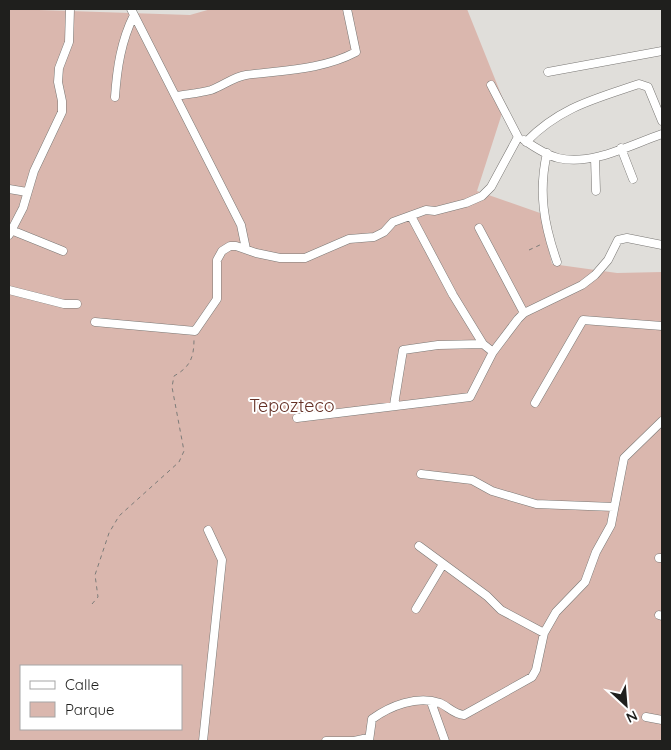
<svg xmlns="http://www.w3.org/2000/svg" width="671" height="750" font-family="Quicksand,sans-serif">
<rect width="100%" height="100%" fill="#e0deda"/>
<path fill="#dab7ae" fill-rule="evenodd" d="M 9,9 L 190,15 L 211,9 L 467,9 L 505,104 L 477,191 L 540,213 L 552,264 L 617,273 L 662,272 L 662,741 L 9,741 ZM 21,666 L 181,666 L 181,729 L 21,729 Z"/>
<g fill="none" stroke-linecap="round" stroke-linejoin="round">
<g stroke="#7a7875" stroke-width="9">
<path id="street" d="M 131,9 L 241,225 L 246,249
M 548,72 L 662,51
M 491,85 L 518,137
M 177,96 C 188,94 200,93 211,90 C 223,86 233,77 246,75 C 283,70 322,70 356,52 L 347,9
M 115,97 C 117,68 121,41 134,15
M 524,140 C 534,147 546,155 558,158 C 592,166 630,145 662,134
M 526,142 C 560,107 595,99 639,84 L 648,87 L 662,121
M 621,148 L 633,179
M 547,153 C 538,192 544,225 557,262
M 595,158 L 596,191
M 9,189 L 27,192
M 411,216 L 453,295 L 483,344
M 479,228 L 524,313
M 11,230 L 63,251
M 9,235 L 23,208 L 34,171 L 62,112 L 62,101 L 58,82 L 59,68 L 69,42 L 70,9
M 9,290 L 64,304 L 77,304
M 95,322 L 195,331 L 217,299 L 217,260 L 222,251 L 230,246 L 236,246 L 256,253 L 280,258 L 305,258 L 349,239 L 374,237 L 384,232 L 393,222 L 426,210 L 435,211 L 466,203 L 482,196 L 491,187 L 518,137
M 535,403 L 583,320 L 662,326
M 394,405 L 403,350 L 438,345 L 483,344 L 493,352
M 297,418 L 470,397 L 493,352 L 518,319 L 524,313 L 582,285 L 595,275 L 608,260 L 618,240 L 627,238 L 662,245
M 421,474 L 472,480 L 492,491 L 536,504 L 614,507
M 419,546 L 487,596 L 501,610 L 544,633
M 659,558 L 662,558
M 416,609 L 443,564
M 659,615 L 662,616
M 431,702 L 445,741
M 646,717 L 662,720
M 203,741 L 222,560 L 208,530
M 326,741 L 354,741 L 368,738
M 369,741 L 372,719 C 390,706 417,695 440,703 C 449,707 453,714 464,715 L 532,677 L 536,670 L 544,633 L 556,612 L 585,582 L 596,552 L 611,525 L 624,458 L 662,421"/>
</g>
<path stroke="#7d7c79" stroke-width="1" stroke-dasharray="4 4" stroke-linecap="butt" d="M 529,250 L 542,244
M 92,604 L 98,597 L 95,575 L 109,533 L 119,516 L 179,462 L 184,451 L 172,387 L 174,376 C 190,367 194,358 194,339"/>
<use href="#street" stroke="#fff" stroke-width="8"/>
</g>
<g text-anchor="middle" stroke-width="4" stroke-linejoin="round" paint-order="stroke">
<g font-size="18" fill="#653126" stroke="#fff">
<text x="292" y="412">Tepozteco</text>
</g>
</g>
<rect width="671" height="750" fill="none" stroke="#1f1f1d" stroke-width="20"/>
<rect x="20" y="665" width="162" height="65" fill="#ffffff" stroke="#a5a5a5"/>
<rect x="30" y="681" width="25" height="8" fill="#ffffff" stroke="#a5a5a5"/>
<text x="65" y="690" font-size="15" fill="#1f1f1d">Calle</text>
<rect x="30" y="702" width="25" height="15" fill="#dab7ae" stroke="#a5a5a5"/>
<text x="65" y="715" font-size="15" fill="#1f1f1d">Parque</text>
<g transform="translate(626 705) rotate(154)" stroke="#ffffff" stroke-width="4" paint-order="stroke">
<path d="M0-4L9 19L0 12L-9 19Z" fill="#1f1f1d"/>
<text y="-8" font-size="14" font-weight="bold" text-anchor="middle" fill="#1f1f1d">N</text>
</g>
</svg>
